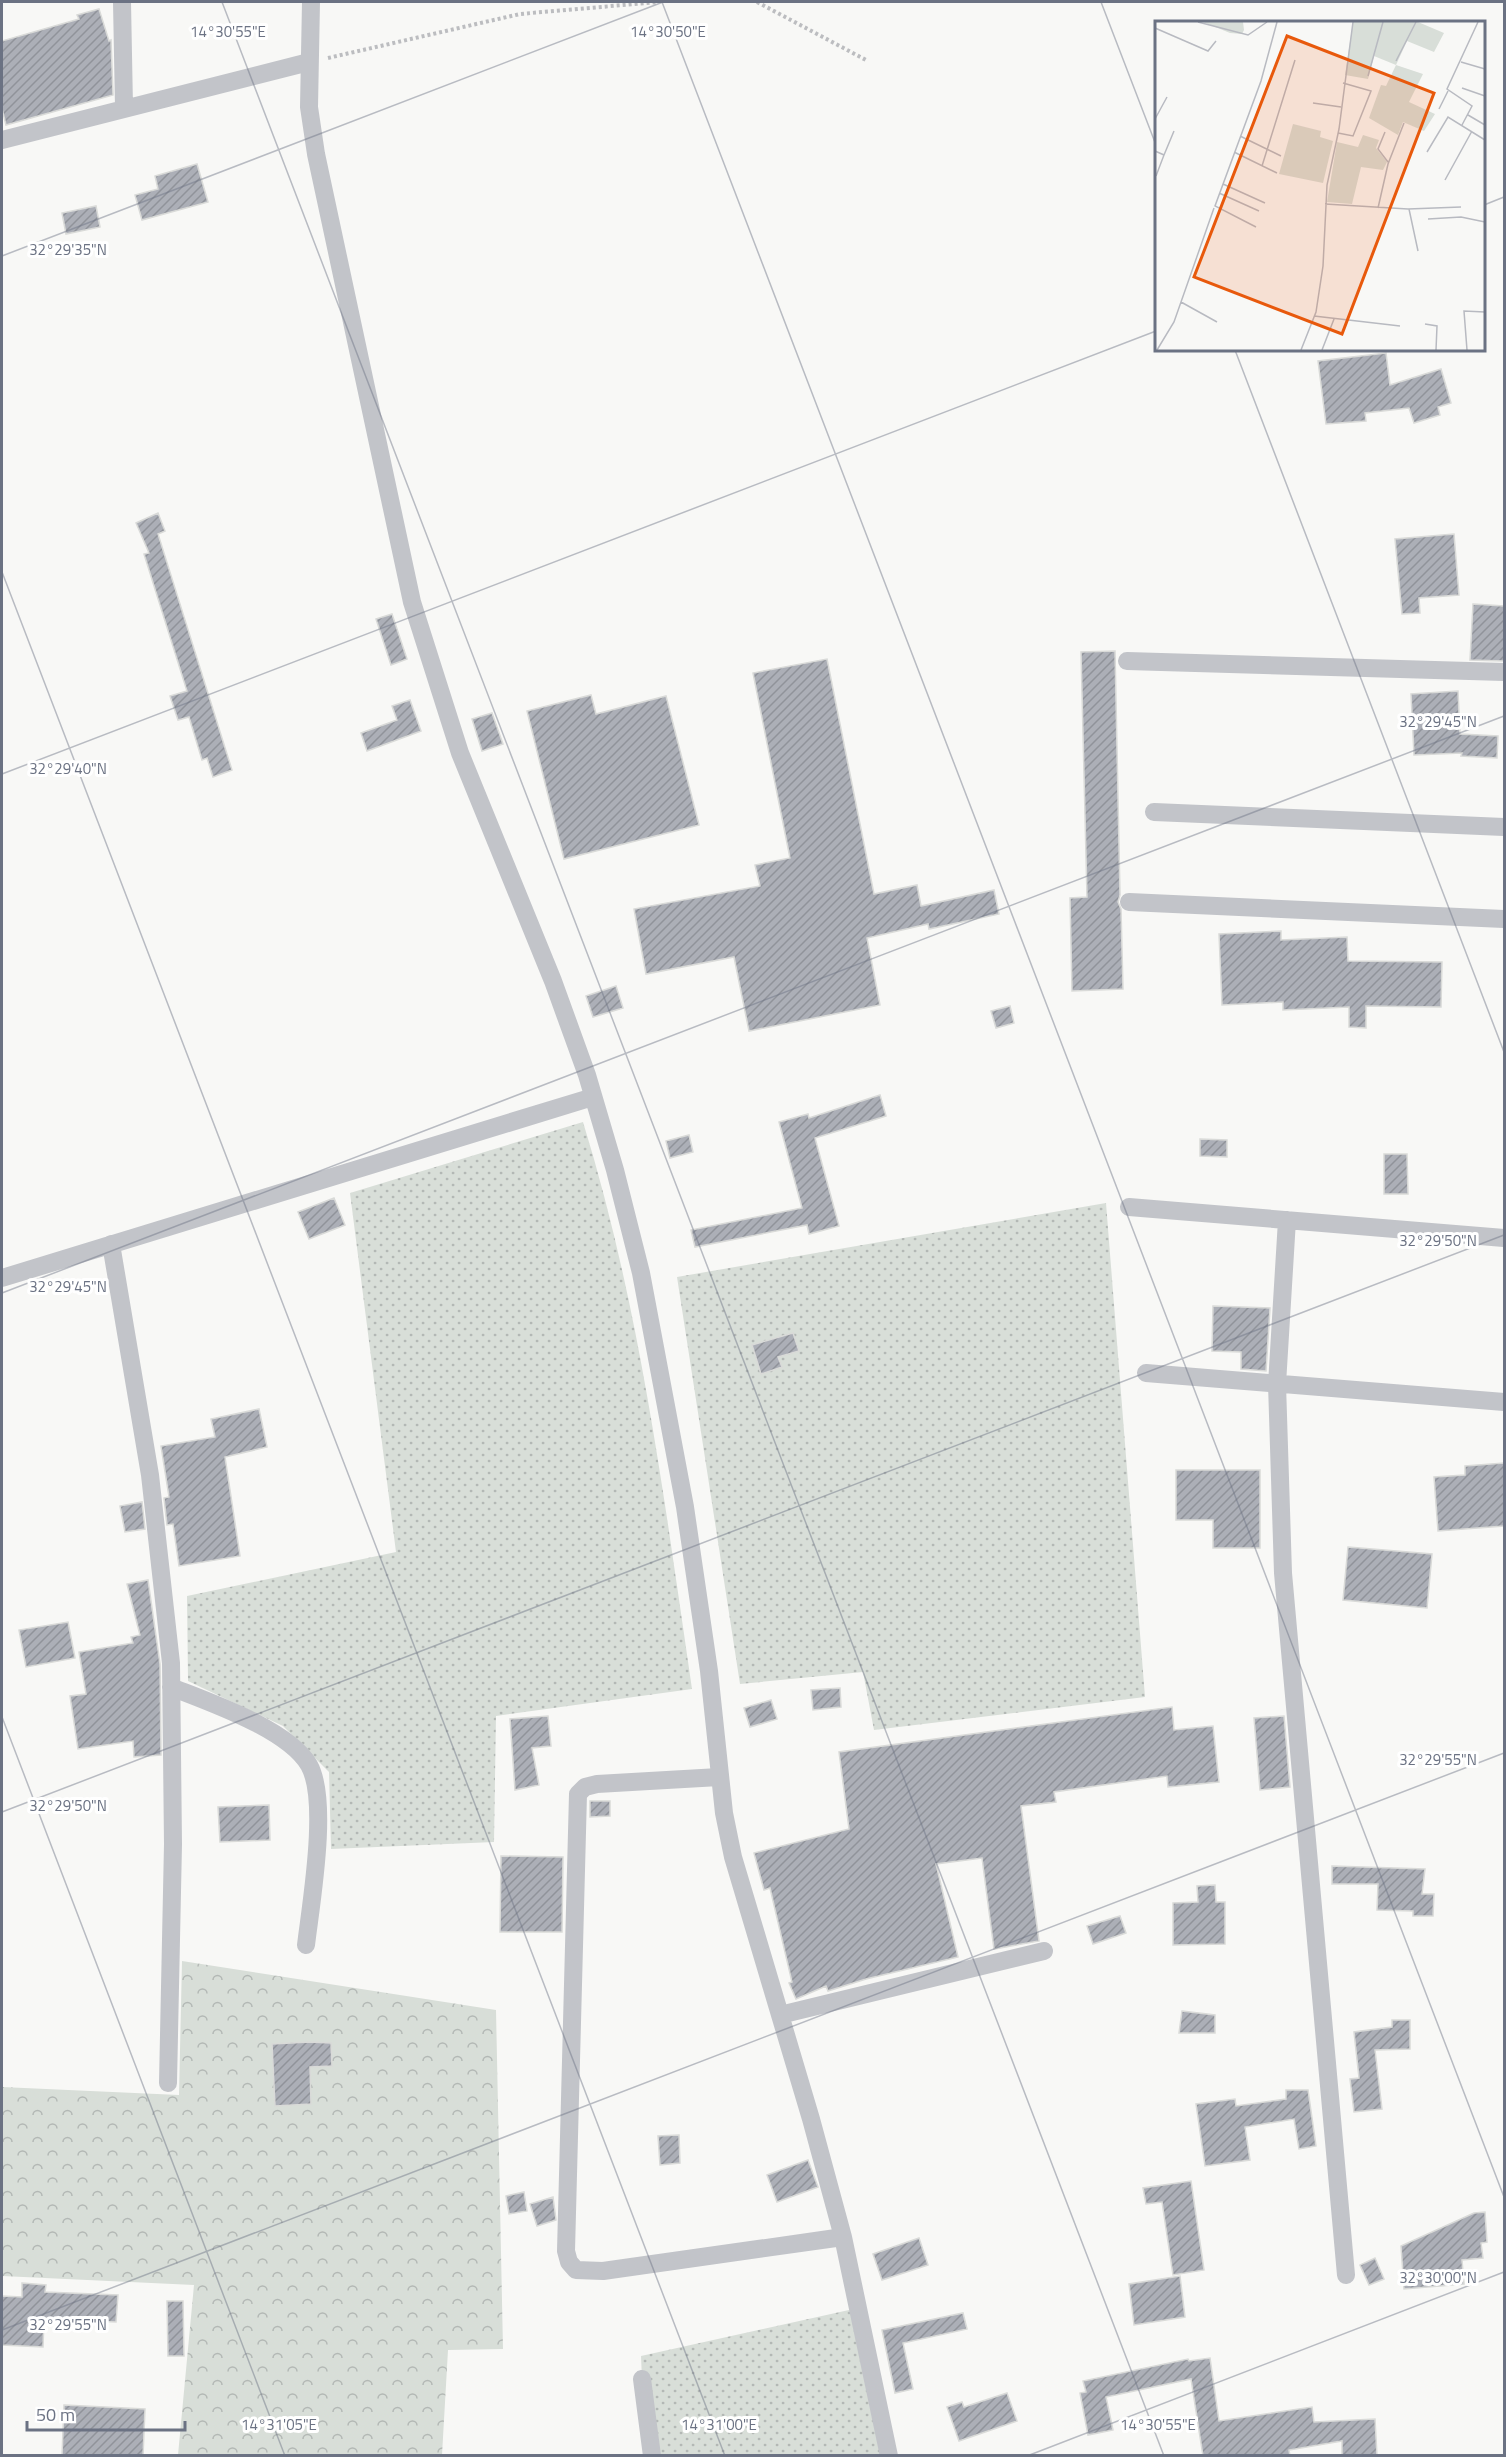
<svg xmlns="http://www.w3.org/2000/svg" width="1506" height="2457" font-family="'Titillium Web',sans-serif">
<defs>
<pattern id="grass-dots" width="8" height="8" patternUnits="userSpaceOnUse" patternTransform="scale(1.5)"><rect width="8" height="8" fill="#d8ded8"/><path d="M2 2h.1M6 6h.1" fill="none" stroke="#b3b8b5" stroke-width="1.8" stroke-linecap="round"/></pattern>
<pattern id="forest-crowns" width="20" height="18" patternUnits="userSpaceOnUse" patternTransform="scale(1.5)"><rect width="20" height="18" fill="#d8ded8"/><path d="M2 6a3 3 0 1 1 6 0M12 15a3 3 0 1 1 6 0" fill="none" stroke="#b3b8b5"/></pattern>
<pattern id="building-hatch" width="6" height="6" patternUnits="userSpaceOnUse" patternTransform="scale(1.5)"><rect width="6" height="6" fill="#acafb7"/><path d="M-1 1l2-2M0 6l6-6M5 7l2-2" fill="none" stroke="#90939a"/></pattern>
</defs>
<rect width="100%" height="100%" fill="#f8f8f6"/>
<path fill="url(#grass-dots)" d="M 583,1122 C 640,1306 664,1498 692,1689 L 496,1716 L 494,1842 L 331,1849 L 329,1772 L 283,1726 L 188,1681 L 187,1596 L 396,1552 L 350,1193 Z
M 1106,1203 L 1145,1697 L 874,1730 L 863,1672 L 740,1684 L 677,1277 Z
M 858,2308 L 889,2455 L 652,2455 L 642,2379 L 641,2356 Z"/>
<path fill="url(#forest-crowns)" d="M 182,1961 L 496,2010 L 503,2349 L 448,2350 L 442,2455 L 178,2455 L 194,2285 L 2,2276 L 2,2087 L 179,2095 Z"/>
<path fill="url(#building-hatch)" stroke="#d9dad8" stroke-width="1.5" d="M 99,9 L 109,41 L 111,40 L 113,95 L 6,125 L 2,109 L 2,41 L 79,19 L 77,15 Z
M 197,164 L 208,202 L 142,220 L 135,195 L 158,189 L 155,176 Z
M 96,206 L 100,227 L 66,234 L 62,213 Z
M 1386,353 L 1390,385 L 1441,369 L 1451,403 L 1438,407 L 1440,415 L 1414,423 L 1409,408 L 1365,413 L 1366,421 L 1326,424 L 1318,361 Z
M 158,513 L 165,531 L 158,534 L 232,770 L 213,777 L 207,758 L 202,760 L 189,717 L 178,720 L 170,696 L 187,691 L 144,554 L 149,553 L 136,523 Z
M 1454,534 L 1459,595 L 1419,598 L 1420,613 L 1402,614 L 1395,539 Z
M 1473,604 L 1504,606 L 1504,661 L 1470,660 Z
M 392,614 L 407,659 L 391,665 L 376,619 Z
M 1115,651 L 1120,895 L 1118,902 L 1121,909 L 1123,989 L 1072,991 L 1070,898 L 1087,897 L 1081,652 Z
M 827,659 L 874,894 L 917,885 L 921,906 L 994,890 L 999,914 L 929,929 L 928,924 L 867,938 L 880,1005 L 749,1031 L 734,957 L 646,974 L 634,909 L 760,886 L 755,865 L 790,858 L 753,673 Z
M 1458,691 L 1460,734 L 1498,736 L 1497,758 L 1461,756 L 1462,753 L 1414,755 L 1411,694 Z
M 591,695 L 596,714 L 666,696 L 699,825 L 564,859 L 527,711 Z
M 410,700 L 421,731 L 367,751 L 361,733 L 397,720 L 392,706 Z
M 492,713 L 503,744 L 482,751 L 472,719 Z
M 1281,931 L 1281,940 L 1347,937 L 1348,961 L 1442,962 L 1441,1007 L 1366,1006 L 1366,1028 L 1349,1027 L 1349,1007 L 1283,1010 L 1283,1002 L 1222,1005 L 1219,934 Z
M 616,986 L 623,1008 L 593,1017 L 586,996 Z
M 1010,1006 L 1014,1023 L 996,1028 L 991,1011 Z
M 880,1095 L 886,1116 L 815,1138 L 839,1226 L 809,1234 L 807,1225 L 695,1247 L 691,1230 L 802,1208 L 779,1122 L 808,1114 L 809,1118 Z
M 689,1135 L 693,1152 L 670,1158 L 666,1141 Z
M 1200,1139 L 1227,1140 L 1227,1157 L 1200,1156 Z
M 1384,1154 L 1407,1154 L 1408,1194 L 1384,1194 Z
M 334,1198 L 345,1225 L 309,1239 L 298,1212 Z
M 1213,1306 L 1270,1308 L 1266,1371 L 1241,1369 L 1241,1352 L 1212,1351 Z
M 793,1333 L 799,1351 L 778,1357 L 782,1367 L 761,1374 L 752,1345 Z
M 259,1409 L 267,1447 L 225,1457 L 240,1556 L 179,1566 L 173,1524 L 167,1525 L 164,1498 L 169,1497 L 161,1446 L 215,1437 L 211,1419 Z
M 1504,1463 L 1504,1526 L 1438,1531 L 1434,1477 L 1465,1475 L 1465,1466 Z
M 1176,1470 L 1260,1470 L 1260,1548 L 1213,1548 L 1213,1520 L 1176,1520 Z
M 142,1502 L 145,1529 L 125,1532 L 120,1506 Z
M 1348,1547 L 1432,1554 L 1427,1608 L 1343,1600 Z
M 148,1580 L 160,1664 L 161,1755 L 134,1757 L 133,1741 L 78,1749 L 70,1696 L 86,1694 L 79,1652 L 133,1643 L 131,1637 L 140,1635 L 127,1584 Z
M 68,1622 L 75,1658 L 26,1667 L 19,1630 Z
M 840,1688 L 841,1707 L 813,1710 L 811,1690 Z
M 771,1700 L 777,1719 L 750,1727 L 744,1708 Z
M 1172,1707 L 1174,1730 L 1213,1726 L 1219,1782 L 1168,1787 L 1167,1776 L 1054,1792 L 1056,1802 L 1021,1806 L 1039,1941 L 994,1949 L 982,1858 L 936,1864 L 958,1957 L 866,1979 L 828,1991 L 826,1986 L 796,1999 L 789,1983 L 792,1982 L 770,1888 L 764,1890 L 754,1853 L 849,1829 L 839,1752 Z
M 548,1716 L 551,1746 L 532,1748 L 539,1785 L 515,1790 L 510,1719 Z
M 1284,1716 L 1290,1787 L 1260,1790 L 1254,1718 Z
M 590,1801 L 610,1801 L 610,1816 L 590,1817 Z
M 269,1805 L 270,1840 L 220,1842 L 218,1807 Z
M 501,1856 L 563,1857 L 562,1932 L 500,1932 Z
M 1332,1866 L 1425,1869 L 1422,1894 L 1434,1894 L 1433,1916 L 1413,1916 L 1413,1911 L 1377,1910 L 1378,1884 L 1332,1884 Z
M 1215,1885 L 1216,1902 L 1225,1902 L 1225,1944 L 1173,1945 L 1173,1903 L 1198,1902 L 1197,1886 Z
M 1120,1916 L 1126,1933 L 1093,1944 L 1087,1926 Z
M 1182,2011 L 1215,2015 L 1215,2033 L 1179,2033 Z
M 1392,2020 L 1410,2020 L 1410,2049 L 1375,2050 L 1382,2109 L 1354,2112 L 1350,2079 L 1359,2078 L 1354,2032 L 1392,2027 Z
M 309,2042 L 331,2043 L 332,2066 L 310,2067 L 311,2104 L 275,2106 L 272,2044 Z
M 1286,2090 L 1308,2090 L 1316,2146 L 1299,2149 L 1294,2119 L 1245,2127 L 1250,2160 L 1205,2166 L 1196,2104 L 1235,2099 L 1236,2106 L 1286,2099 Z
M 679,2135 L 680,2163 L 660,2165 L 658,2136 Z
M 808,2160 L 818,2187 L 777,2202 L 767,2175 Z
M 1191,2181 L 1204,2270 L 1173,2275 L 1162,2202 L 1146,2204 L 1143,2188 Z
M 524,2192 L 527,2211 L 509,2214 L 506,2196 Z
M 553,2197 L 556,2220 L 537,2226 L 530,2204 Z
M 1485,2212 L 1487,2242 L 1481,2243 L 1483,2258 L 1462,2260 L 1464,2284 L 1404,2289 L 1401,2246 L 1474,2213 Z
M 919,2238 L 928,2265 L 882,2280 L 873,2254 Z
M 1375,2258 L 1384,2279 L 1369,2285 L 1360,2265 Z
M 1180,2276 L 1185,2317 L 1134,2325 L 1129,2284 Z
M 22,2283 L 46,2285 L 45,2292 L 118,2295 L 116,2322 L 44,2319 L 43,2347 L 2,2345 L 2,2296 L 22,2297 Z
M 167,2301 L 183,2301 L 184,2356 L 168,2356 Z
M 963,2313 L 967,2329 L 903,2343 L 913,2389 L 895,2393 L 882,2330 Z
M 1210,2358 L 1219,2421 L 1312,2407 L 1314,2422 L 1375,2419 L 1377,2456 L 1342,2456 L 1342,2441 L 1289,2450 L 1290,2456 L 1203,2456 L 1191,2379 L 1106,2397 L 1113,2430 L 1088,2435 L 1080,2393 L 1086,2392 L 1083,2381 L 1188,2359 L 1189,2361 Z
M 1007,2393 L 1017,2421 L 959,2441 L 947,2407 L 962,2402 L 964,2407 Z
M 64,2405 L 145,2409 L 143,2456 L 62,2456 Z"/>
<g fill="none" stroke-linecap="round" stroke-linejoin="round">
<path stroke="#bcbdc0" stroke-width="4" stroke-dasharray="3 3" stroke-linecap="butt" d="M 757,2 L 866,60
M 328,58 L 520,14 L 658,2"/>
<path stroke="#c2c4c9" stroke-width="18" d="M 122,2 L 124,107
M 311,2 L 309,107 L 316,154 L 412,602 L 460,753 L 553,981 L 587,1075 L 615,1170 L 641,1273 L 685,1507 L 709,1671 L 724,1813 L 733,1857 L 811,2119 L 843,2237 L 889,2456
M 2,140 L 309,62
M 1127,661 L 1504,672
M 1154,812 L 1504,827
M 1129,902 L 1504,919
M 1129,1207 L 1504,1238
M 1287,1220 L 1277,1384 L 1283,1573 L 1346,2275
M 111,1244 L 150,1475 L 171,1663 L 173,1844 L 168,2083
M 2,1278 L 593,1097
M 1146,1373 L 1504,1402
M 171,1687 C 209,1702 288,1729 309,1765 C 329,1800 311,1903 306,1945
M 719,1777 L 597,1784 L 585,1787 L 578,1794 L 566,2251 L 569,2262 L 576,2270 L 603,2271 L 843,2237
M 780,2015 L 1044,1951
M 642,2379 L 652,2456"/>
</g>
<path fill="none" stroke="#6b7283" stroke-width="1.5" stroke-opacity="0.45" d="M 222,2 L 1164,2456M 662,2 L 1504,2197M 1101,2 L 1156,145M 1484,205 L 1504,197M 2,256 L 663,2M 1235,350 L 1504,1052M 2,572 L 725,2456M 2,774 L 1156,331M 2,1293 L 1504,716M 2,1717 L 285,2456M 2,1812 L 1504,1235M 2,2330 L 1504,1753M 1027,2456 L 1504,2272"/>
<g transform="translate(1155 21)">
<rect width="330" height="330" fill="#f8f8f6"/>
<path d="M 48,1 L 88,1 L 89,9 L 87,13 L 75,12 ZM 198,1 L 263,1 L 289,12 L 279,31 L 252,20 L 241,44 L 219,35 L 213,58 L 190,54 ZM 138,103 L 166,110 L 165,116 L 178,120 L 168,162 L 124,153 ZM 208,114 L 224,119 L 221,127 L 232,141 L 228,149 L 206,146 L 197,183 L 172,181 L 182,121 L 203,126 Z" fill="#d8ded8"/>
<path d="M 241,44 L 268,53 L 254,81 L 280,93 L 269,110 L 248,101 L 243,114 L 214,97 L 226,64 L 231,65 Z" fill="#d8ded8"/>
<path fill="none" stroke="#b8bac1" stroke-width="1.5" d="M 43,1 L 93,14 L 112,1M 0,7 L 53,30 L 61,20M 241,40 L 261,1M 306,41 L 330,48M 213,55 L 228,1M 307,67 L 330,75M 158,82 L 186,86M 284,88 L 293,70M 313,94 L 330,104M 0,98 L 12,76M 307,104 L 317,85 L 292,68 L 323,1M 230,111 L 223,128 L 233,141M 183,112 L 198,115 L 216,70 L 188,62M 85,115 L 126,135M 0,130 L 9,134 L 1,155M 79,131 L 122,152M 272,131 L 293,96 L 330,119M 9,134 L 19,110M 107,145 L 140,39M 290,159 L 317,110M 68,163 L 110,182M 64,172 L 104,190M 170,183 L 253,188 L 306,186M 223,187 L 233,143 L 249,102M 254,188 L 263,230M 273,198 L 306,196 L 330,201M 101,206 L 60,185 L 106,60 L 122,1M 26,281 L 62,301M 159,295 L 245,305M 270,303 L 282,305 L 281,329M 2,329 L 19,301 L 59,187M 146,329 L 161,291 L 168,245 L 172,164 L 184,108 L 198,1M 167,329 L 179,298M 312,329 L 309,290 L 330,291"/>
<path fill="#e8590c" fill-opacity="0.15" stroke="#e8590c" stroke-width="3" d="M 132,15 L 279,72 L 187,313 L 39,256 Z"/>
<rect width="330" height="330" fill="none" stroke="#6b7283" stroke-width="3"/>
</g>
<g font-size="15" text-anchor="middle" fill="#6b7283" stroke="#fff" stroke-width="6" stroke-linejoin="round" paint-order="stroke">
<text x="228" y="37">14°30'55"E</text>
<text x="668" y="37">14°30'50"E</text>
<text x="68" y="255">32°29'35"N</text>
<text x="1438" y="727">32°29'45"N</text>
<text x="68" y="774">32°29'40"N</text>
<text x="1438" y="1246">32°29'50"N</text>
<text x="68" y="1292">32°29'45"N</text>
<text x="1438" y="1765">32°29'55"N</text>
<text x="68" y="1811">32°29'50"N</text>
<text x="1438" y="2283">32°30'00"N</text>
<text x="68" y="2330">32°29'55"N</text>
<text x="279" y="2430">14°31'05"E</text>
<text x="719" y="2430">14°31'00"E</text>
<text x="1158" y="2430">14°30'55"E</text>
</g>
<rect width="1506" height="2457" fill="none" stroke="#6b7283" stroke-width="6"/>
<path d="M27 2421v9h158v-9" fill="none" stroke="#6b7283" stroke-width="3"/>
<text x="36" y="2421" font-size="18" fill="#6b7283" stroke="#ffffff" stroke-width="4.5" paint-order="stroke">50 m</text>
</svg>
